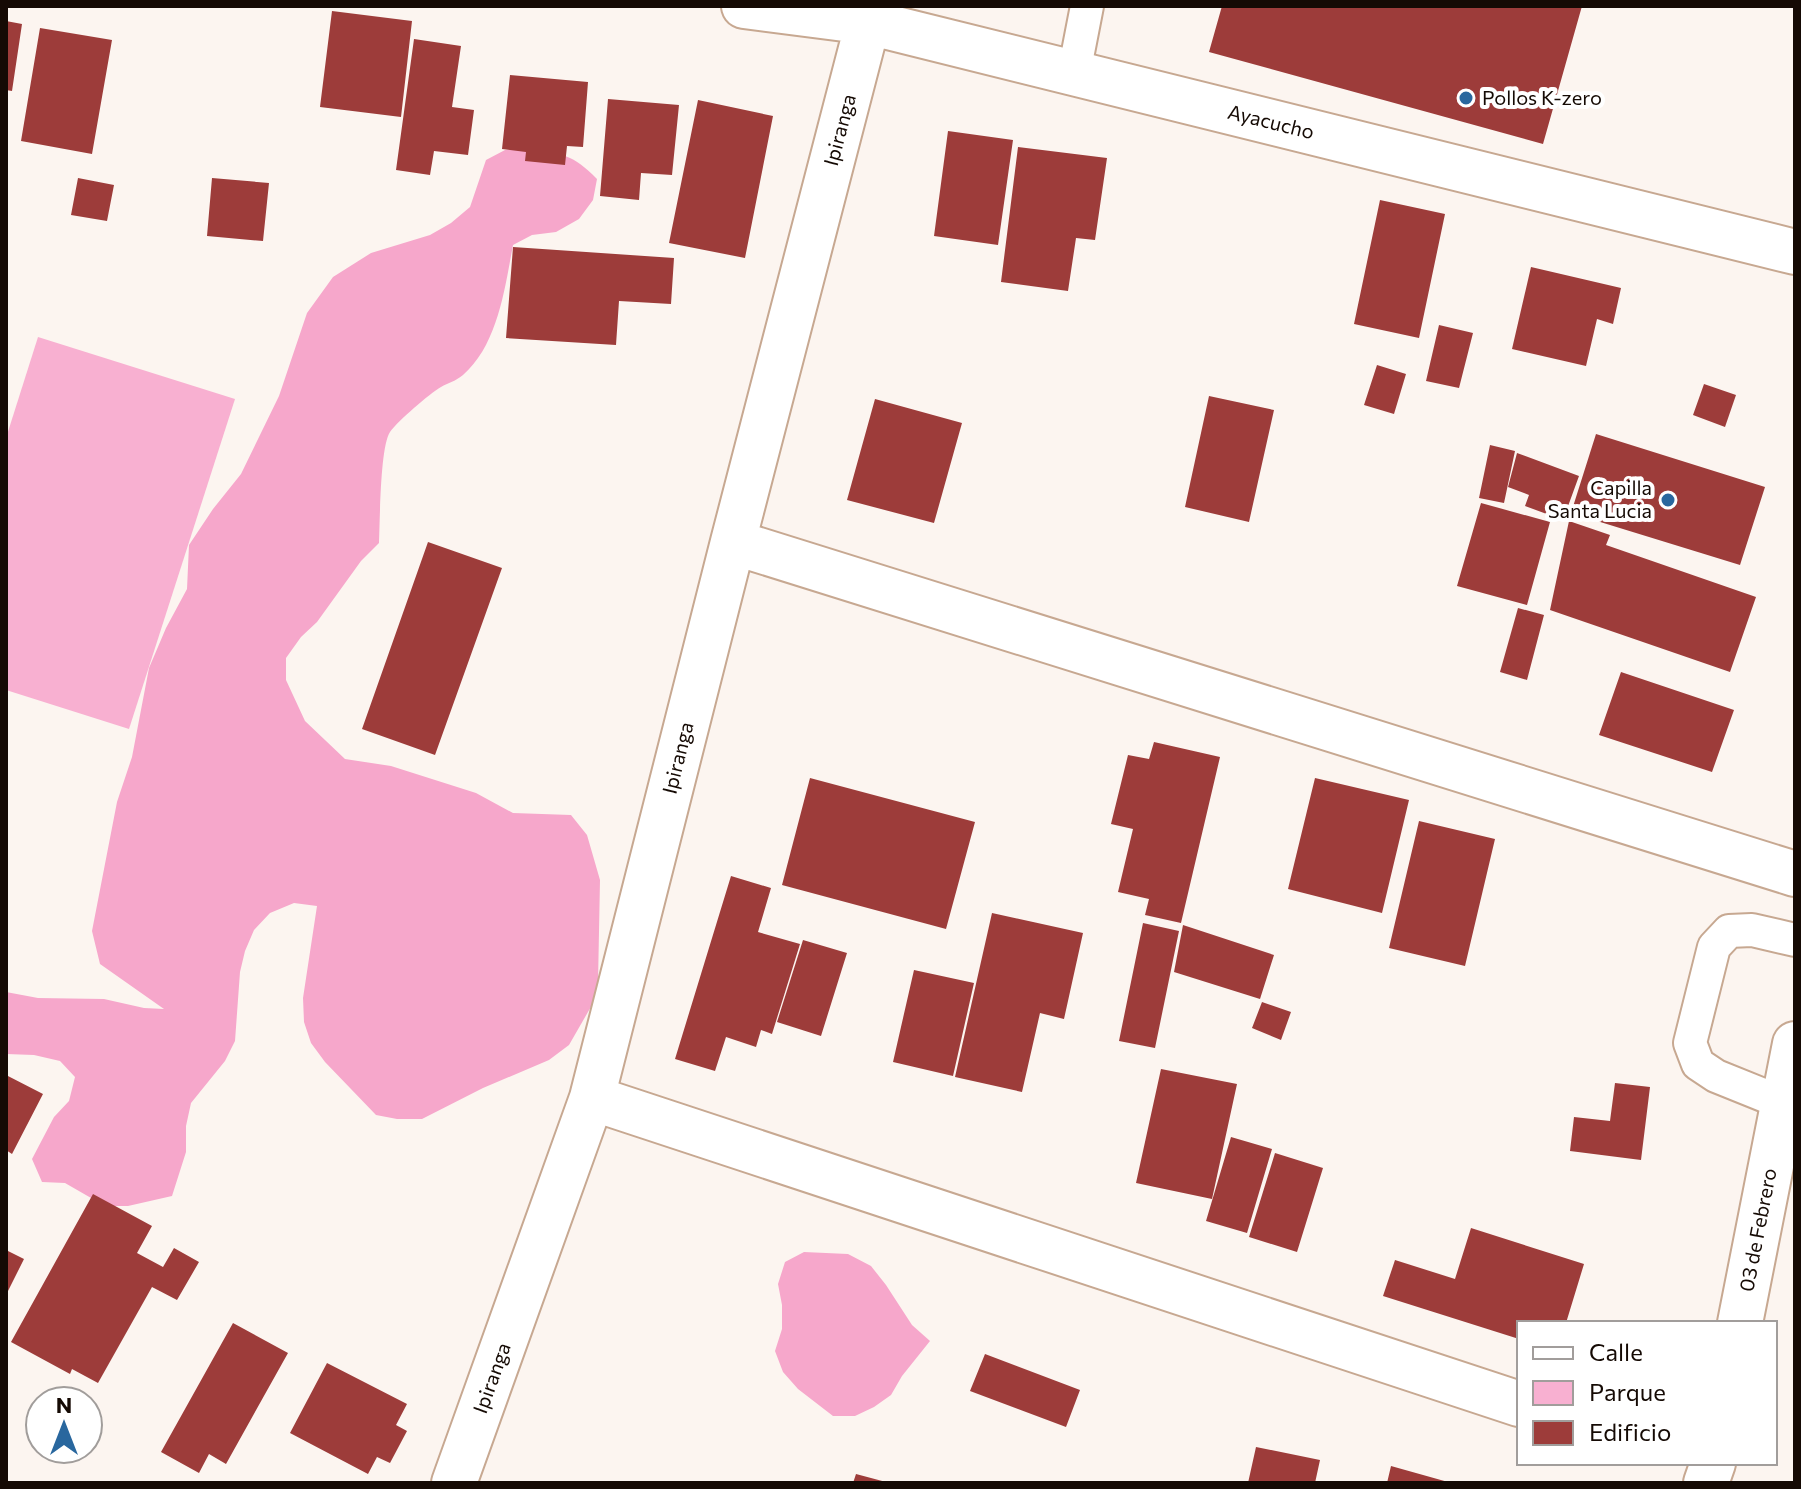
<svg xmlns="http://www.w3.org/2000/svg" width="1801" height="1489" font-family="Commissioner,sans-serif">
<rect width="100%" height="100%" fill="#fcf5f0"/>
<path fill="#f8b0d1" d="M 38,337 L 235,399 L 129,729 L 6,690 L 6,438 Z"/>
<path fill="#f6a7cb" d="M 529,149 C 562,154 573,154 597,179 L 593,200 L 579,219 L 556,232 L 532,235 L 513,245 C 505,287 498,345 463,375 C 456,381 448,383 441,387 C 429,394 398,421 390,432 C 380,447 380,521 379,543 L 361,561 L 317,622 L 301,637 L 286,658 L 286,680 L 305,721 L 345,759 L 391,766 L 476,793 L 513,813 L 571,815 L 587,835 L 600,880 L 598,983 L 592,1005 L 569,1045 L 549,1060 L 483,1088 L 422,1119 L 397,1119 L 376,1115 L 325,1062 L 311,1043 L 304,1022 L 303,998 L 317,906 L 294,903 L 270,913 L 254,930 L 245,951 L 240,972 L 235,1041 L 225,1061 L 191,1103 L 186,1126 L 186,1152 L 172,1196 L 128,1206 L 105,1206 L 65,1183 L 42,1182 L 32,1159 L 54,1117 L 69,1101 L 75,1077 L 60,1061 L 34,1055 L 6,1054 L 6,992 L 38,998 L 104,999 L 144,1008 L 164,1009 L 100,964 L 92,931 L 117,802 L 132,757 L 149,668 L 166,628 L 187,589 L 189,545 L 213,509 L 241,474 L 279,396 L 307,313 L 333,277 L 371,253 L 430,235 L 451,223 L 470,207 L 486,160 L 505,150 Z
M 804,1252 L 848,1254 L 871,1266 L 886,1285 L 912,1325 L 930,1341 L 902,1376 L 891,1395 L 874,1407 L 855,1416 L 833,1416 L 798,1389 L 783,1372 L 775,1351 L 782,1329 L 782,1305 L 778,1284 L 785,1262 Z"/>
<path fill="#9d3c3a" d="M 1222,6 L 1582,6 L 1543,144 L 1209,52 Z
M 332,11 L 412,21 L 401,117 L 320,107 Z
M 6,21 L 22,24 L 12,91 L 6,90 Z
M 40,28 L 112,40 L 92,154 L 21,141 Z
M 414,39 L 461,46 L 452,107 L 474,110 L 468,155 L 434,151 L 430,175 L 396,170 Z
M 510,75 L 588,82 L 583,147 L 567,146 L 565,165 L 525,161 L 526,152 L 502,149 Z
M 608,99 L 679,105 L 672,175 L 641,173 L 639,200 L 600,196 Z
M 698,100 L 773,116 L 745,258 L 669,243 Z
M 948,131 L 1013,140 L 998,245 L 934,236 Z
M 1018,147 L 1107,158 L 1095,240 L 1076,238 L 1068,291 L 1001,282 Z
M 78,178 L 114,185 L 107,221 L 71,215 Z
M 212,178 L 269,183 L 263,241 L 207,236 Z
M 1380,200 L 1445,214 L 1419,338 L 1354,324 Z
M 513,247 L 674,258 L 671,304 L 619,301 L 616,345 L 506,338 Z
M 1531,267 L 1621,288 L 1613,324 L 1597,319 L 1586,366 L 1512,349 Z
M 1439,325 L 1473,333 L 1459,388 L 1426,381 Z
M 1377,365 L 1406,374 L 1394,414 L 1364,405 Z
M 1704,384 L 1736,395 L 1725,427 L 1693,415 Z
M 1209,396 L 1274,410 L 1249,522 L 1185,507 Z
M 875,399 L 962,423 L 934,523 L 847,500 Z
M 1596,434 L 1765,487 L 1740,565 L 1571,513 Z
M 1490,445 L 1515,451 L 1504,503 L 1479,498 Z
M 1517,453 L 1579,476 L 1563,520 L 1525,506 L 1529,495 L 1508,487 Z
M 1481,503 L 1550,522 L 1527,605 L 1457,586 Z
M 1569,521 L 1610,535 L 1606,545 L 1756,597 L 1730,672 L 1550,610 Z
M 428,542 L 502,568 L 435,755 L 362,729 Z
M 1518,608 L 1544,615 L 1527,680 L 1500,672 Z
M 1621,672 L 1734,710 L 1712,772 L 1599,735 Z
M 1154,742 L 1220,757 L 1181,923 L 1145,915 L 1149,899 L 1118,892 L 1133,829 L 1111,824 L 1128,755 L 1149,759 Z
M 810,778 L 975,822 L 946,929 L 782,885 Z
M 1315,778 L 1409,800 L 1382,913 L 1288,889 Z
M 1419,821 L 1495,839 L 1465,966 L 1389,948 Z
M 731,876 L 771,888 L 758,932 L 800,944 L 772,1034 L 761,1030 L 756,1047 L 726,1037 L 715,1071 L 675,1059 Z
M 992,913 L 1083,933 L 1064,1019 L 1040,1013 L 1022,1092 L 955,1077 Z
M 1143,923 L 1179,931 L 1155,1048 L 1119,1041 Z
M 1183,925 L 1274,955 L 1260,999 L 1174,972 Z
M 803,940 L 847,953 L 821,1036 L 777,1022 Z
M 914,970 L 974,983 L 953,1076 L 893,1062 Z
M 1262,1002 L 1291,1012 L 1281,1040 L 1252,1028 Z
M 1161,1069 L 1237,1084 L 1212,1199 L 1136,1183 Z
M 6,1075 L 43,1094 L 12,1154 L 6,1150 Z
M 1615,1083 L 1650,1087 L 1641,1160 L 1570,1151 L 1574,1117 L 1610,1121 Z
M 1231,1137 L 1272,1149 L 1247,1233 L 1206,1221 Z
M 1275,1153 L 1323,1168 L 1297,1252 L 1249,1237 Z
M 93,1194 L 152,1226 L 137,1253 L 163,1267 L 174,1248 L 199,1262 L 177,1300 L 152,1287 L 98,1383 L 72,1369 L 70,1374 L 11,1342 Z
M 1471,1228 L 1584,1264 L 1566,1323 L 1543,1323 L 1535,1320 L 1534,1323 L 1519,1323 L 1519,1339 L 1383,1296 L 1395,1260 L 1455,1279 Z
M 6,1250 L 24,1259 L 6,1295 Z
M 233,1323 L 288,1353 L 226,1464 L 209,1454 L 199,1473 L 161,1452 Z
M 985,1354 L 1080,1390 L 1066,1427 L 970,1391 Z
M 327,1363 L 407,1404 L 396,1425 L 407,1431 L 390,1463 L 377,1457 L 368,1474 L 290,1433 Z
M 1256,1447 L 1320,1460 L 1315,1483 L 1248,1483 Z
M 1391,1466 L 1448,1482 L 1448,1483 L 1387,1483 Z
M 856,1474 L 886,1482 L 886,1483 L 853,1483 Z"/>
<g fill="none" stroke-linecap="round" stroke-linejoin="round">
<g stroke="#c7a891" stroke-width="36">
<path id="lane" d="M 1074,73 L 1087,6
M 1783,1103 L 1716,1076 L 1698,1064 L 1690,1043 L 1714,947 L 1729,931 L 1752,930 L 1795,940"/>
</g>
<g stroke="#c7a891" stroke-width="48">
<path id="street" d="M 744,6 L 868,22 L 1795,252
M 733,542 L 1795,874
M 592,1098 L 1519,1404
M 454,1483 L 592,1098 L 733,542 L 868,22"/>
</g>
<g stroke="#c7a891" stroke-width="48">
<path id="secondary" d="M 1740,1323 L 1795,1044
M 1706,1483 L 1713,1463"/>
</g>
<use href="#lane" stroke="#fff" stroke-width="32"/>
<use href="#street" stroke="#fff" stroke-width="44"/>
<use href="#secondary" stroke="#fff" stroke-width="44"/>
</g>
<g fill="#29679e" stroke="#fff" stroke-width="3">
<circle cx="1466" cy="98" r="8"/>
<circle cx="1668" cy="500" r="8"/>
</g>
<g text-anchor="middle" stroke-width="8" stroke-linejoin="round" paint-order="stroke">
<g font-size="20" fill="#150a04" stroke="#fff" text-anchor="start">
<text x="1482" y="105">Pollos K-zero</text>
<text x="1652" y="495" text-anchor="end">Capilla<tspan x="1652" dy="23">Santa Lucia</tspan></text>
</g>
<g font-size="20" fill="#150a04" stroke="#fff">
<text transform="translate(1271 122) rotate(14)" y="7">Ayacucho</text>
<text transform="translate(840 130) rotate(-75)" y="7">Ipiranga</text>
<text transform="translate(678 758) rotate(-76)" y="7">Ipiranga</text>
<text transform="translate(1758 1230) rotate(-79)" y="7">03 de Febrero</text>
<text transform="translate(492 1378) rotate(-70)" y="7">Ipiranga</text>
</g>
</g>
<rect width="1801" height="1489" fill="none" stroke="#150a04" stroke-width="16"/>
<rect x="1517" y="1321" width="260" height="144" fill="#ffffff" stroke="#a19d9b" stroke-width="2"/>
<rect x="1533" y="1347" width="40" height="12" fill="#ffffff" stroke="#a19d9b" stroke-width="2"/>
<text x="1589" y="1361" font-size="24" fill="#150a04">Calle</text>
<rect x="1533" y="1381" width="40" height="24" fill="#f8b0d1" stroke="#a19d9b" stroke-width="2"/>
<text x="1589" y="1401" font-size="24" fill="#150a04">Parque</text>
<rect x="1533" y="1421" width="40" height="24" fill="#9d3c3a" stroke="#a19d9b" stroke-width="2"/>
<text x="1589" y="1441" font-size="24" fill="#150a04">Edificio</text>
<g transform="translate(64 1425)"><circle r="38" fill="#ffffff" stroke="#a19d9b" stroke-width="2"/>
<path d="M0-6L14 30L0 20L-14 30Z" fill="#29679e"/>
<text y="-12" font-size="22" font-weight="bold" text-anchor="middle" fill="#150a04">N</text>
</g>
</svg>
